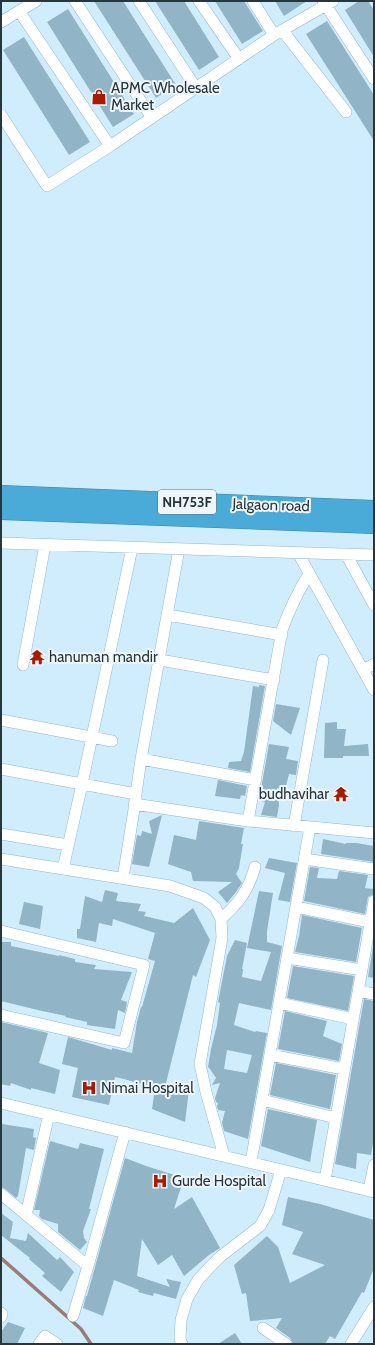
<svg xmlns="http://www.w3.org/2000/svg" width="375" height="1345" font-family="Cabin,sans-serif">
<rect width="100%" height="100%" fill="#d0edfd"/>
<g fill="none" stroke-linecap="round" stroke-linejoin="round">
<path stroke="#9a7c77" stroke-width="3.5" d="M 1,1258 L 81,1329 L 91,1344"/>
</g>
<path fill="#91b4c7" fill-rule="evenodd" d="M 94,1 L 123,1 L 176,85 L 156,98 Z
M 155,1 L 184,1 L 219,57 L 199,70 Z
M 215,1 L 244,1 L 263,31 L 242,44 Z
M 275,1 L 307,1 L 284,16 Z
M 359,1 L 368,1 L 374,10 L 374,57 L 345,10 Z
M 68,9 L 134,114 L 113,127 L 47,22 Z
M 327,21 L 374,95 L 374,141 L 306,34 Z
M 24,37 L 90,142 L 69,155 L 3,50 Z
M 259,685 L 265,686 L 250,772 L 228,768 L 229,762 L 241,761 L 244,752 L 253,686 L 259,687 Z
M 276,704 L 300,708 L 291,735 L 273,721 Z
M 337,722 L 337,729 L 346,729 L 344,746 L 368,744 L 369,756 L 343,756 L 343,758 L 324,758 L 325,723 Z
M 269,744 L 289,747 L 286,759 L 298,761 L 296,775 L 289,774 L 285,790 L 277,788 L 279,805 L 277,817 L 261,815 L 265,802 L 259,800 Z
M 218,780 L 247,786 L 245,796 L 241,795 L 240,799 L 215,796 Z
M 162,815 L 149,867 L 132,864 L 137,835 L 141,836 L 142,831 L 152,834 L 149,821 Z
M 199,821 L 244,828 L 241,844 L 243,844 L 239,868 L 236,874 L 242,883 L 236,892 L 227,903 L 218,892 L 232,882 L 193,881 L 191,872 L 168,864 L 174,835 L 196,840 Z
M 323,839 L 346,844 L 346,843 L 356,843 L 374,846 L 374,862 L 321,854 Z
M 269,858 L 297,863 L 290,902 L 278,900 L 285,873 L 265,868 Z
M 310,867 L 319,868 L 317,878 L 337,879 L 339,871 L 368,875 L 365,888 L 374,889 L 374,894 L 368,897 L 365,914 L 304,901 Z
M 105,890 L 118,893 L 116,901 L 141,904 L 138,911 L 146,912 L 144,916 L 174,923 L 193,908 L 210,940 L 196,977 L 193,975 L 166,1083 L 189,1090 L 185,1122 L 152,1109 L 155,1088 L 124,1079 L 115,1077 L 109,1105 L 72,1097 L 78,1068 L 62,1064 L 68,1037 L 112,1050 L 112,1048 L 132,1053 L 137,1022 L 141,1007 L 142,1007 L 155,961 L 148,959 L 155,933 L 113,919 L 112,926 L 99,923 L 96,942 L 77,938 L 77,929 L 80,929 L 85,896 L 102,902 Z
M 259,891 L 273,893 L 267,931 L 267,942 L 282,946 L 271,1010 L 239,1003 L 234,1025 L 255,1032 L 256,1031 L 267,1033 L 248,1139 L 224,1131 L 222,1123 L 225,1111 L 218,1110 L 217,1106 L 218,1103 L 216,1102 L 215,1098 L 220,1083 L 212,1085 L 216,1078 L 210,1069 L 208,1067 L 211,1049 L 217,1025 L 220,1003 L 218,1002 L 227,956 L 235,940 L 247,943 L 242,969 L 243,969 L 242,977 L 261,981 L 271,952 L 247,948 ZM 227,1050 L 252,1055 L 247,1073 L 224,1069 Z
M 24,902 L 43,906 L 40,929 L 19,924 Z
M 302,915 L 362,928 L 356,962 L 295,952 L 299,936 Z
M 374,941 L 374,978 L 368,977 Z
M 1,942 L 11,942 L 11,946 L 59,956 L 59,955 L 75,959 L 75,962 L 96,965 L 94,969 L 132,972 L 121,1000 L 127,1002 L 125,1013 L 118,1010 L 115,1029 L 87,1025 L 87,1022 L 65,1017 L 66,1016 L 42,1011 L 1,1001 Z
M 293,966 L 354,976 L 348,1011 L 287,998 Z
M 364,999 L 374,1001 L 374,1137 L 371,1155 L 357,1153 L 356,1169 L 335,1164 Z
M 285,1011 L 327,1021 L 323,1036 L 342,1044 L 339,1061 L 278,1049 Z
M 1,1022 L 48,1033 L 39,1063 L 60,1070 L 55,1094 L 31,1088 L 31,1090 L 11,1083 L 10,1086 L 1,1084 Z
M 276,1063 L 336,1075 L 330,1109 L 270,1095 Z
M 268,1109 L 317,1120 L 310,1162 L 261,1146 Z
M 2,1124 L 34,1129 L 33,1137 L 36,1138 L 34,1150 L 26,1148 L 18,1196 L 16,1198 L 5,1189 L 1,1187 L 1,1130 Z
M 50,1141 L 78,1149 L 80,1143 L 104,1149 L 89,1209 L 91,1209 L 83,1231 L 84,1238 L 87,1242 L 80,1250 L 58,1232 L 58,1224 L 42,1219 L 39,1216 L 40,1210 L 34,1210 Z
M 125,1158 L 146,1166 L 184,1178 L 174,1209 L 192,1197 L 220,1248 L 209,1255 L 184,1276 L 172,1255 L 158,1265 L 142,1239 L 137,1276 L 170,1287 L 166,1279 L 181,1282 L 176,1299 L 154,1293 L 153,1296 L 138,1292 L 139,1290 L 114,1280 L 103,1316 L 83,1308 L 86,1296 L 87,1296 Z
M 288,1197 L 320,1204 L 374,1220 L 374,1268 L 364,1293 L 362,1292 L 335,1339 L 330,1336 L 325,1344 L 293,1344 L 290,1338 L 276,1328 L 282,1318 L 250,1321 L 246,1293 L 242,1294 L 234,1265 L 267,1236 L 278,1247 L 290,1283 L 325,1265 L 292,1254 L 303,1232 L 282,1225 Z
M 1,1213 L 13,1222 L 10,1238 L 26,1241 L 28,1233 L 57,1260 L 60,1257 L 74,1272 L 61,1292 L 42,1276 L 45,1273 L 29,1259 L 30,1258 L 1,1235 Z
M 8,1322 L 25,1328 L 17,1344 L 1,1344 L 1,1332 Z
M 235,1333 L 242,1344 L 218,1344 Z"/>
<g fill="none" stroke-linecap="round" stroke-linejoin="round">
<g stroke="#94b7cb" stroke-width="12">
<path id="minor" d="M 75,1 L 152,118
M 139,1 L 196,88
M 199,1 L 239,59
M 253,1 L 274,35 L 333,1
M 323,1 L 374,79
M 19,11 L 110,146
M 1,22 L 36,1
M 282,30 L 346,112
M 1,115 L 47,186 L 110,146 L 274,35
M 1,543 L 374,555
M 298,553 L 374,690
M 346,554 L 374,605
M 168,615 L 282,635
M 160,660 L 274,680
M 23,665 L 45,545
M 363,670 L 374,664
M 1,720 L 112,741
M 141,759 L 256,780
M 1,769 L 136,794 L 141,759 L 179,549
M 134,804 L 248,821 L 374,833
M 248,821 L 282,630 C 290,608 297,593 309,574
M 294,826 L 323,660
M 1,834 L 68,845
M 1,859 L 170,886 L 204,898 L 215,907 L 221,919 L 222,938 L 200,1064 L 206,1092 L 224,1156
M 304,859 L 374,869
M 63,869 L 82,784 L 132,548
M 123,878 L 136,797
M 296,907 L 370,922
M 221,919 C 239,903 248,891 255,867
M 1,931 L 144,965 L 124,1043 L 1,1015
M 287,958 L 362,970
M 358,991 L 374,994
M 279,1003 L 353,1019
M 270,1055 L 344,1069
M 262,1100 L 336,1118
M 1,1103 L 374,1192
M 251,1162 L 310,827
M 325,1180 L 374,901
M 369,1190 L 374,1165
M 1,1194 L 88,1266 L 125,1132
M 26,1215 L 49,1114
M 1,1313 L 2,1314 L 1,1317
M 73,1316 L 88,1266
M 263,1328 L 286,1344
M 39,1344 L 45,1336 L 57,1344
M 182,1344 L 180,1339 L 181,1320 L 187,1299 L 198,1280 L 209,1268 L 221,1256 L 260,1226 L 269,1210 L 281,1170
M 351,1344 L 374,1307"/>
</g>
<g stroke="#3e82a2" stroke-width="18">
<path id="highway" d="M 1,494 L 374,509
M 1,511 L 374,525"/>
</g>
<use href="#minor" stroke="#fff" stroke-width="11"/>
<use href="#highway" stroke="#4aabd9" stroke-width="17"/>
</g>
<defs>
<g id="shop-bare" transform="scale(1.2)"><path d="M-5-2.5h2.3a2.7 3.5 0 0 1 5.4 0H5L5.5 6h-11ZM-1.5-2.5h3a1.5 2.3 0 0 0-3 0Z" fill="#a91a00" stroke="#eff6fa" stroke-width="2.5" paint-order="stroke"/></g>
<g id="temple-bare" transform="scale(1.2)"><path d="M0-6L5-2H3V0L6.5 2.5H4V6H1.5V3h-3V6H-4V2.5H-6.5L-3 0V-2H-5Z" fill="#a91a00" stroke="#eff6fa" stroke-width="2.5" paint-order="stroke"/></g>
<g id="hospital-bare" transform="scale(1.2)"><path d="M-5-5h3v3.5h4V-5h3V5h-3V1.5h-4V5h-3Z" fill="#a91a00" stroke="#eff6fa" stroke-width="2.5" paint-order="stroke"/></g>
</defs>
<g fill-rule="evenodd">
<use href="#shop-bare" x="99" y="97"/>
<use href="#temple-bare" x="37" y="657"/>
<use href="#temple-bare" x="341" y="794"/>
<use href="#hospital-bare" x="89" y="1088"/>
<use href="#hospital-bare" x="160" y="1181"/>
</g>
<g text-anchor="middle" stroke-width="4" stroke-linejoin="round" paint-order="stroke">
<rect fill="#eff6fa" stroke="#637076" stroke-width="1" x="158" y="490" width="58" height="24" rx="3"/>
<g font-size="14" font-weight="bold" fill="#27363d">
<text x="187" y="507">NH753F</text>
</g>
<g font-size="15" fill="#27363d" stroke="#eff6fa" text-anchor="start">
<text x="111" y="93">APMC Wholesale<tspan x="111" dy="17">Market</tspan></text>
<text x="49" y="662">hanuman mandir</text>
<text x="329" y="799" text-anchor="end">budhavihar</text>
<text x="101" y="1093">Nimai Hospital</text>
<text x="172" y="1186">Gurde Hospital</text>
</g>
<g font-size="15" fill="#27363d" stroke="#eff6fa">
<text transform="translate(271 505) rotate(2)" y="5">Jalgaon road</text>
</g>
</g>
<rect width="375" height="1345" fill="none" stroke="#27363d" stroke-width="4"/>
</svg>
